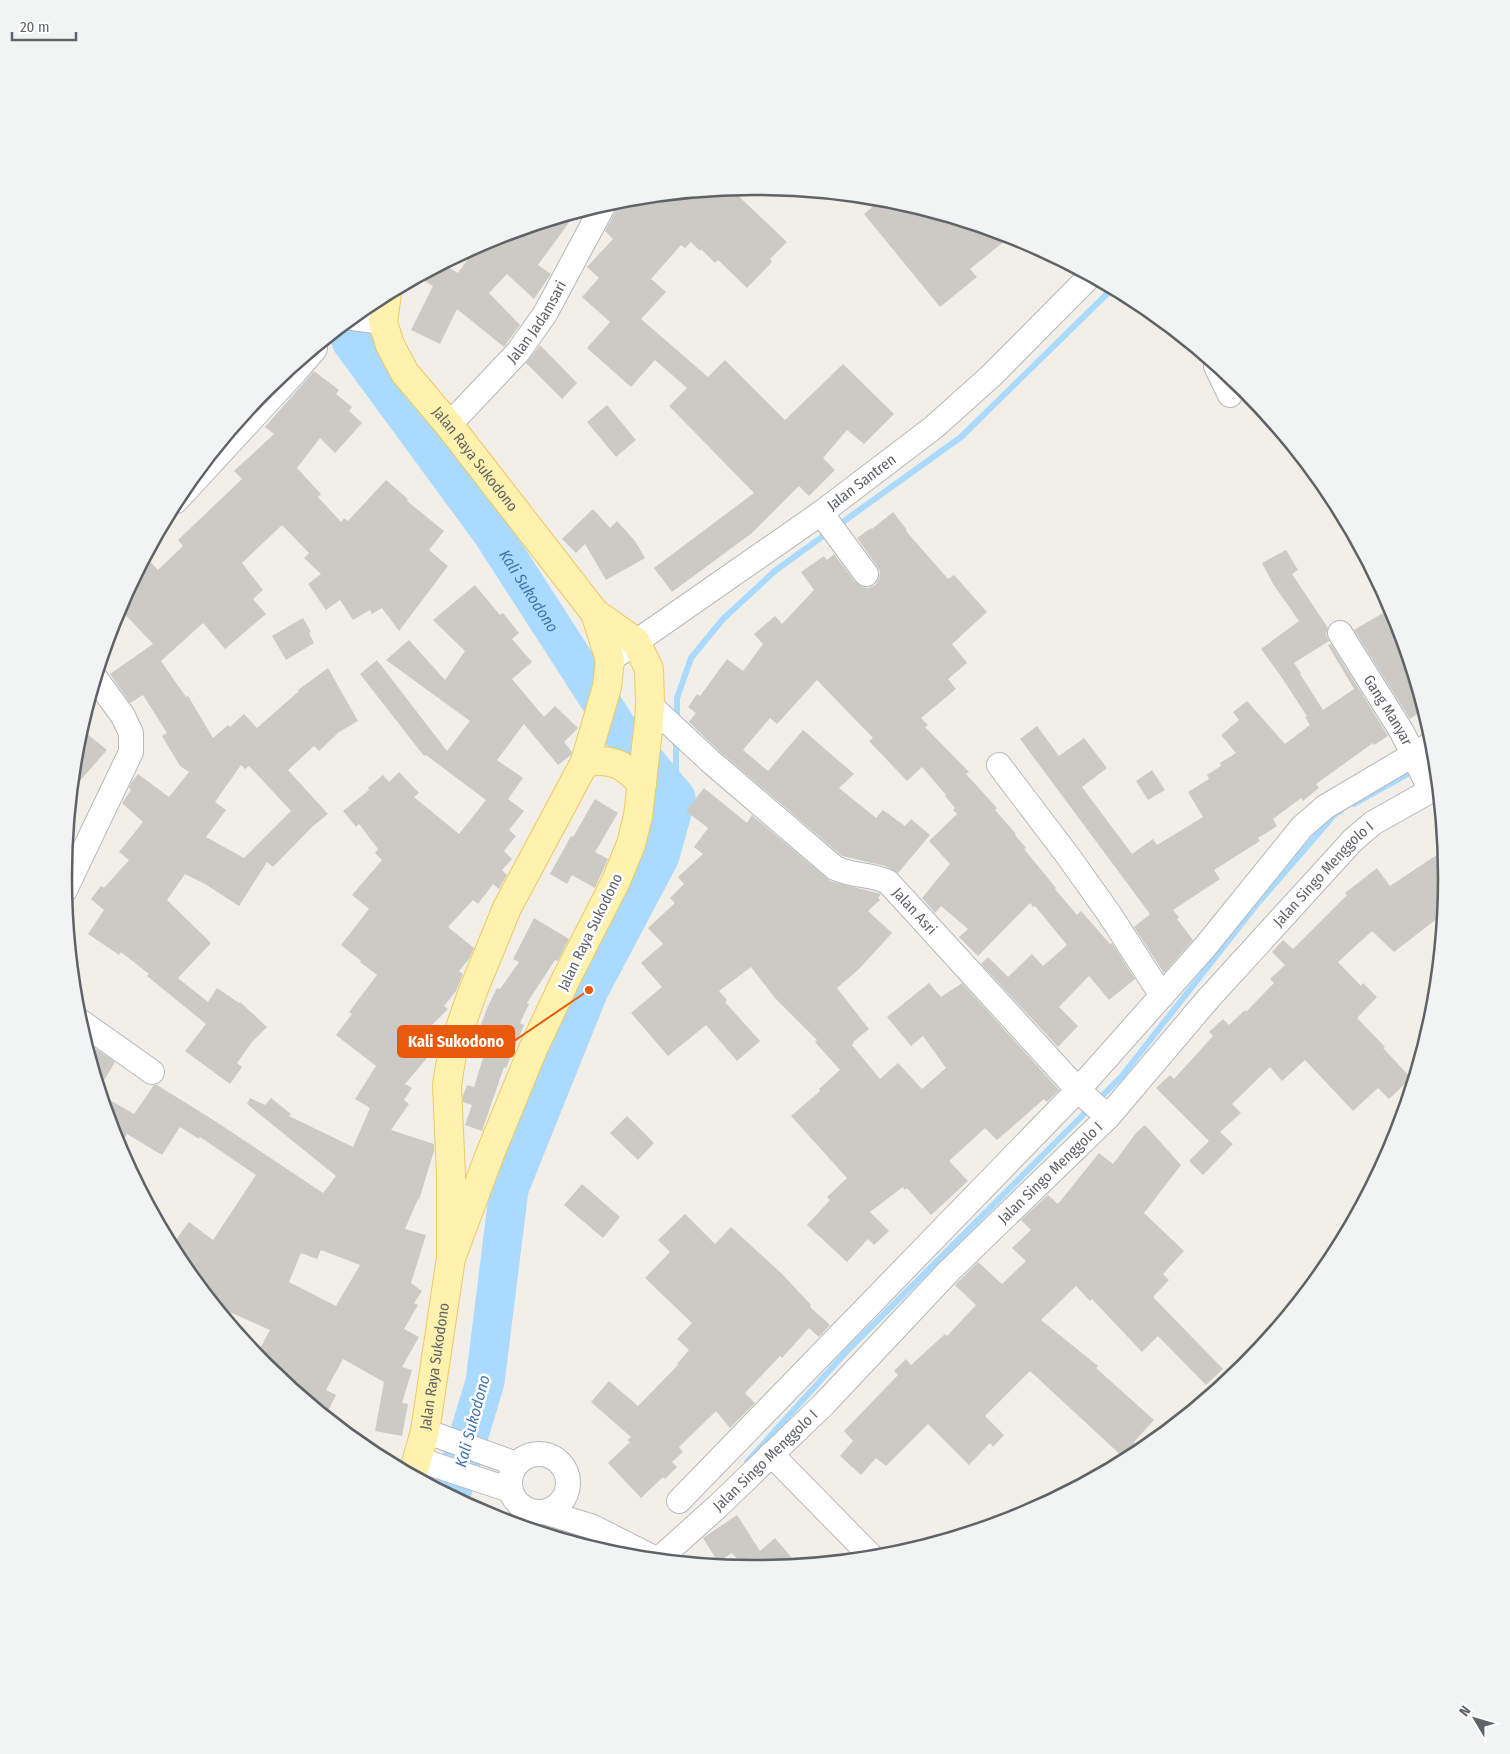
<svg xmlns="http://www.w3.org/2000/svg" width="1510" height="1754" font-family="'Fira Sans Condensed',sans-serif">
<rect width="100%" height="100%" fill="#f1efe8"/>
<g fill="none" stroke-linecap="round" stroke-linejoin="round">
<path stroke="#aadaff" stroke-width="6" d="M 677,721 L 677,698 L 691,658 L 723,619 L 776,570 L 961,437 L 1113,288
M 1424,765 L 1435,759
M 676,798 L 676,739
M 1354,804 L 1415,770
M 747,1462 L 847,1351 L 1121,1077 L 1258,903 L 1336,813 L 1341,811"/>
<path stroke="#aadaff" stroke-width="39" id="s1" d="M 354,316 L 351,341 L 492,533 L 617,727 L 676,798 L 660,856 L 589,990 L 509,1189 L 485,1382 L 451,1495"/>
</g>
<path fill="#cccac5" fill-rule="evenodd" d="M 730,188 L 787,242 L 770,259 L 772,262 L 747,288 L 718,260 L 715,263 L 701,249 L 700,251 L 691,242 L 685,248 L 681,245 L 651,279 L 666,292 L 641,319 L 708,377 L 725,360 L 785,420 L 843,364 L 894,414 L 864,444 L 847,430 L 823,458 L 835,470 L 809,496 L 799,486 L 752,533 L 672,592 L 654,568 L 754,493 L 669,406 L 687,388 L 655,360 L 631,387 L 587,348 L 610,322 L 582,297 L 599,278 L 587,267 L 613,239 L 605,231 L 616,210 L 617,200 Z
M 883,198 L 890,199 L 1011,236 L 970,269 L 977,277 L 940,307 L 864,214 Z
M 576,213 L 538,265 L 551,274 L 534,299 L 507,274 L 489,293 L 520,325 L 504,347 L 457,309 L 440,344 L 411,330 L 433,286 L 418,277 L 443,264 L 458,273 L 477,246 L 491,238 Z
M 540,345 L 577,383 L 562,399 L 526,363 Z
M 314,371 L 339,390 L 336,394 L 352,407 L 349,411 L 362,423 L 335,453 L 320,438 L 297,468 L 321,494 L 318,497 L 341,522 L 344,518 L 348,521 L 386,480 L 408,499 L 407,501 L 444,531 L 429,550 L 448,566 L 399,631 L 382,608 L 372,614 L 370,610 L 353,620 L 340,600 L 326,610 L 308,584 L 321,574 L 304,558 L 309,553 L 282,525 L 242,563 L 263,590 L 253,599 L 266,614 L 225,649 L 203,623 L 161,661 L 186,697 L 188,696 L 213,738 L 228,725 L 230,727 L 244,714 L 257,728 L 299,691 L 298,690 L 328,668 L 358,721 L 339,732 L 319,751 L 314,746 L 288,770 L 328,814 L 313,826 L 273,867 L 267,862 L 239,906 L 205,884 L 185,874 L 167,900 L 211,943 L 178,978 L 208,1002 L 217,988 L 239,1003 L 240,1002 L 267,1027 L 252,1042 L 237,1063 L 242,1067 L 230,1084 L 185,1051 L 206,1024 L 147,976 L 149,974 L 121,952 L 119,955 L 88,934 L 104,910 L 91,899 L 101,886 L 104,888 L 129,860 L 119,852 L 143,822 L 122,803 L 131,790 L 129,788 L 131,783 L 138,774 L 169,797 L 189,772 L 180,766 L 162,736 L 167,733 L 143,695 L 130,703 L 110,674 L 153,644 L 119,608 L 146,557 L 158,570 L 183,546 L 178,540 L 242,479 L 234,471 L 274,434 L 265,427 ZM 241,765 L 245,769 L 249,766 L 291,811 L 244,858 L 206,837 L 226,810 L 215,802 Z
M 607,405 L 636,440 L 616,457 L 587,422 Z
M 593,509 L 610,528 L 617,521 L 635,541 L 645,558 L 606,580 L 585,544 L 576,553 L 562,539 Z
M 893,512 L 907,530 L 906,531 L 948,579 L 954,575 L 987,612 L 952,644 L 967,663 L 948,679 L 956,689 L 921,718 L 928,725 L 925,727 L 969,772 L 966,774 L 997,808 L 995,810 L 1016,834 L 1015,835 L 1026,848 L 1024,849 L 1056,888 L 1055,889 L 1077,915 L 1081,911 L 1110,944 L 1112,943 L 1135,979 L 1109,1000 L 1089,976 L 1059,1007 L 1078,1026 L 1058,1047 L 981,964 L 988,957 L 1008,977 L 1032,954 L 1043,966 L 1067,945 L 1035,906 L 1033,907 L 1030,903 L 978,956 L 959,937 L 968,929 L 941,906 L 935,913 L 922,898 L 950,864 L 929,841 L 957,814 L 953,810 L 955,808 L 945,796 L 946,795 L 922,767 L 907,781 L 869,741 L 873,738 L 817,680 L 777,724 L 770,718 L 743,750 L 768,771 L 803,730 L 854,774 L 839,788 L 876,818 L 883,810 L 905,826 L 911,819 L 930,835 L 898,873 L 885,866 L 842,856 L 719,751 L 689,722 L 696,713 L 688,707 L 697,694 L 700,696 L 727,659 L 743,671 L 763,644 L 754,634 L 775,616 L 782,624 L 814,590 L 801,572 L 824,556 L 827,560 L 834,554 L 855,582 L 860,586 L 868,588 L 875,585 L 879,579 L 880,572 L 877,566 L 857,538 L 871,528 L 872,529 Z
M 1286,550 L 1298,570 L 1292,574 L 1328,628 L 1326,634 L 1329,641 L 1294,663 L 1301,673 L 1300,674 L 1323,710 L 1354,689 L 1328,645 L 1331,644 L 1388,736 L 1374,745 L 1373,743 L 1316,784 L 1319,788 L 1303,801 L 1301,798 L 1273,819 L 1277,826 L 1258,838 L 1260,841 L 1214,870 L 1220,879 L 1173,910 L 1179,917 L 1177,919 L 1193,940 L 1164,973 L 1134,927 L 1150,914 L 1020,739 L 1037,726 L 1059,756 L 1084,738 L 1107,768 L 1082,787 L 1132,854 L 1153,839 L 1157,845 L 1203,817 L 1188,792 L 1209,779 L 1207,775 L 1221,766 L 1220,763 L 1236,753 L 1221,735 L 1239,720 L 1233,712 L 1247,701 L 1285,744 L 1310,725 L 1305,717 L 1307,716 L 1280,675 L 1261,649 L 1299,621 L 1273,584 L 1262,563 Z
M 475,585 L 500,615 L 503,613 L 519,633 L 512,639 L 532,662 L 512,679 L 544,717 L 555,706 L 578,728 L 564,742 L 572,752 L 571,755 L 558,765 L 524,724 L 497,760 L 523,778 L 508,799 L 524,811 L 509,830 L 516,836 L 504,851 L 512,859 L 502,870 L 507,875 L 499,889 L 493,884 L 478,904 L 473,900 L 448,927 L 474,948 L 469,959 L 459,971 L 463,974 L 456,991 L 444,1006 L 448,1009 L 418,1039 L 433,1051 L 405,1084 L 412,1088 L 404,1100 L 409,1104 L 391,1130 L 434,1144 L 434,1151 L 419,1200 L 418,1199 L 405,1229 L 426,1235 L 411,1283 L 422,1291 L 414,1303 L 418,1305 L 404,1329 L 419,1337 L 402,1367 L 412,1370 L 402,1403 L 408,1404 L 402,1436 L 375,1431 L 384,1382 L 343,1359 L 326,1390 L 336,1395 L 326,1415 L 266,1366 L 257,1354 L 270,1330 L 218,1307 L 193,1276 L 195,1273 L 180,1261 L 172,1245 L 189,1222 L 213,1240 L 256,1175 L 200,1137 L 199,1139 L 180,1127 L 162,1155 L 127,1134 L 119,1146 L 103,1096 L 134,1114 L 154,1085 L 157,1085 L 215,1121 L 323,1193 L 336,1176 L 247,1104 L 250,1098 L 265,1105 L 271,1098 L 291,1114 L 289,1116 L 353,1147 L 370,1108 L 355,1099 L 376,1066 L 336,1035 L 352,1014 L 349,1012 L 377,975 L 360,962 L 361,961 L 341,945 L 369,909 L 352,895 L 382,860 L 375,853 L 378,849 L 359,824 L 356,827 L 343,811 L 369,790 L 368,788 L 383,775 L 389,782 L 399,772 L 419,793 L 414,797 L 459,834 L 486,800 L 426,755 L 424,756 L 360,674 L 377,660 L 447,751 L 470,721 L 386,660 L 409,640 L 445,680 L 465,651 L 433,620 ZM 321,1250 L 360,1265 L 336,1306 L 289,1282 L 301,1253 L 317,1259 Z
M 1383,613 L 1396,634 L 1399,631 L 1423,710 L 1410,719 L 1354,630 Z
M 303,618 L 311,632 L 309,633 L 314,643 L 286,660 L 272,636 Z
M 81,729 L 107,750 L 72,790 L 77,742 Z
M 1152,770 L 1165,790 L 1148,800 L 1136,781 Z
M 704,788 L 747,823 L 752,815 L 830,881 L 881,894 L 878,898 L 880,900 L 868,911 L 892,933 L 859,969 L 837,988 L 869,1029 L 853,1042 L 854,1043 L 852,1045 L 880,1079 L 898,1063 L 922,1089 L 946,1068 L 923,1036 L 911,1046 L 887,1017 L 929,983 L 941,997 L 962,983 L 1059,1090 L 1047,1102 L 1044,1099 L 997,1140 L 985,1128 L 949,1161 L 968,1181 L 931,1215 L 907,1188 L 905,1190 L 903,1187 L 870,1212 L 889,1231 L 874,1245 L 868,1239 L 847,1262 L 807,1225 L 830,1200 L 827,1197 L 847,1178 L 791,1116 L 820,1091 L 819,1089 L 840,1070 L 815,1042 L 817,1040 L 775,998 L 751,967 L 719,991 L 727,1000 L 725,1002 L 760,1041 L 737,1061 L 706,1025 L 668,1056 L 631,1013 L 662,987 L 641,963 L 663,944 L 648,928 L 675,903 L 670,898 L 684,884 L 678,877 L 703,854 L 694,847 L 708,828 L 686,811 Z
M 595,799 L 618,813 L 595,852 L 608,859 L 595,888 L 572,875 L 567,884 L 550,874 L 571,836 L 573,837 Z
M 1444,850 L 1446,877 L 1443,914 L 1394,952 L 1372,931 L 1338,962 L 1361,986 L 1363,983 L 1377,997 L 1357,1018 L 1385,1047 L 1383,1048 L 1411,1078 L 1389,1099 L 1378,1088 L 1353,1111 L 1305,1060 L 1282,1081 L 1270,1067 L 1232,1104 L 1241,1113 L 1220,1132 L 1233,1144 L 1203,1175 L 1189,1161 L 1209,1141 L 1156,1088 L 1170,1075 L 1174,1079 L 1213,1036 L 1209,1032 L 1223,1019 L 1229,1025 L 1245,1010 L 1246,1012 L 1274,983 L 1270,979 L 1285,965 L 1272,952 L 1283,940 L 1293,949 L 1347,895 L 1345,893 L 1377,868 L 1390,886 Z
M 534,918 L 569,939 L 558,961 L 555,960 L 527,1003 L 529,1004 L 520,1023 L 524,1025 L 506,1068 L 504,1067 L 482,1131 L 465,1125 L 472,1105 L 463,1102 L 463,1096 L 467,1085 L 474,1087 L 483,1058 L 470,1053 L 488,1006 L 497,988 L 500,989 L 519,962 L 513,959 Z
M 86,1042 L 115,1062 L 100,1087 L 92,1061 Z
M 627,1116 L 654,1143 L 638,1160 L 610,1133 Z
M 1145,1125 L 1181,1165 L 1144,1213 L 1184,1251 L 1163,1274 L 1169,1280 L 1153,1297 L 1223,1369 L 1206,1385 L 1158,1336 L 1142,1352 L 1092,1299 L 1090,1301 L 1076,1286 L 1041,1320 L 1098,1366 L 1096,1368 L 1154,1420 L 1134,1442 L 1142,1450 L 1125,1459 L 1030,1371 L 985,1416 L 1004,1435 L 993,1447 L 990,1443 L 969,1465 L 928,1424 L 886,1466 L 876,1458 L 861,1475 L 840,1456 L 853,1441 L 844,1431 L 898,1375 L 894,1371 L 906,1359 L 911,1365 L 945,1334 L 947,1336 L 976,1305 L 955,1285 L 978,1262 L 1002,1284 L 1026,1261 L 1012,1248 L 1031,1230 L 1021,1220 L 1048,1195 L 1058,1204 L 1099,1153 L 1113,1164 L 1136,1133 Z
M 582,1184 L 620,1217 L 603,1238 L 564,1205 Z
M 685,1214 L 715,1244 L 731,1227 L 782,1274 L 811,1305 L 810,1307 L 830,1325 L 819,1337 L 809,1328 L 782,1358 L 780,1356 L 745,1393 L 755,1403 L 730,1428 L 716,1411 L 679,1447 L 683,1452 L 672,1462 L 677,1467 L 665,1479 L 663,1477 L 641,1498 L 608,1463 L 630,1442 L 627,1440 L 631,1437 L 591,1402 L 609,1381 L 638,1406 L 678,1365 L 677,1364 L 689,1350 L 677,1339 L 692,1323 L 645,1278 L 670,1252 L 658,1240 Z
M 737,1515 L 760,1551 L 775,1538 L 797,1564 L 755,1568 L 740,1567 L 742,1565 L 732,1553 L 718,1562 L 703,1538 Z"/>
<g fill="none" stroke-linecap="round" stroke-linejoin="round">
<g stroke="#b5b8bc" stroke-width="26">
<g id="minor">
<path d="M 352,318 L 383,322"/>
<path d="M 1216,366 L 1230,395"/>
<path id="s2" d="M 449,425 L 518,352 L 545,314 L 604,204"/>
<path d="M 176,501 L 295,372 L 315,349"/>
<path d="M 821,513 L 866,574"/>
<path id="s3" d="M 1340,633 L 1402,732 L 1431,791"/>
<path id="s4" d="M 610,660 L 821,513 L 934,427 L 992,375 L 1090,276"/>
<path id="s5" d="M 650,705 L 710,761 L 835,868 C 854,877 869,873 888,882 L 1078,1090 L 1108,1117"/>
<path d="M 999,765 L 1068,856 L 1110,915 L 1162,996"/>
<path d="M 65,890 L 131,752 L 131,733 L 123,716 L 96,679"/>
<path d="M 80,1021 L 152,1072"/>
<path d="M 425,1431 L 516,1464"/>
<circle cx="539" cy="1483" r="29"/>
<path d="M 771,1454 L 872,1557"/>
<path d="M 417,1459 L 510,1490"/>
<path d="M 679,1501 L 1078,1090 L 1205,947 L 1302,827 L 1325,807 L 1433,743"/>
<path d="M 545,1512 L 593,1527 L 654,1558"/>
<path id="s6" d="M 659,1559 L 718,1506 L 823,1405 L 949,1271 L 1108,1117 L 1208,999 L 1353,840 L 1373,823 L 1437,787"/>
</g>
</g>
<g stroke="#f2c960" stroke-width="30">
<g id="major">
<path id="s7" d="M 387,293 L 383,322 L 390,345 L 405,373 L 449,425 L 595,613 L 636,642 L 649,669 L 650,705 L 649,722 L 638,816 L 631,844 L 616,881 L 566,979 L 533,1049 L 490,1154 L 451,1258"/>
<path d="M 585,762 C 612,758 624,764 642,784"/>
<path id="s8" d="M 413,1474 L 425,1431 L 451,1258 L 451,1175 L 447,1085 L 453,1048 L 473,991 L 507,908 L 585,762 L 607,687 L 610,660 L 595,613"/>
</g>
</g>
<use href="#minor" stroke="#fff" stroke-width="24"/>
<use href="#major" stroke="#fff2af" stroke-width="28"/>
</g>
<g text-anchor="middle" stroke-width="5" stroke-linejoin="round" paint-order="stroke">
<g font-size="15" fill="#5f6368" stroke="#fff">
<text dy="5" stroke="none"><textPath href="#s2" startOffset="136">Jalan Jadamsari</textPath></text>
<text dy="5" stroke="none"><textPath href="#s7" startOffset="196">Jalan Raya Sukodono</textPath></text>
<text dy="5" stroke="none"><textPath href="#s4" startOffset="308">Jalan Santren</textPath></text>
<text dy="5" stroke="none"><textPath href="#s3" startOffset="91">Gang Manyar</textPath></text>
<text dy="5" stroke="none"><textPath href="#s6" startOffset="955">Jalan Singo Menggolo I</textPath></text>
<text dy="5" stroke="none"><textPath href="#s5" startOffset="341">Jalan Asri</textPath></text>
<text transform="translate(590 932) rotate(-64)" y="5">Jalan Raya Sukodono</text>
<text dy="5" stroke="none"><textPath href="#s6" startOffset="550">Jalan Singo Menggolo I</textPath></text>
<text dy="5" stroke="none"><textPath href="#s8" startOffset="110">Jalan Raya Sukodono</textPath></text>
<text dy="5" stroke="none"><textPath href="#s6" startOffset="145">Jalan Singo Menggolo I</textPath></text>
</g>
<g font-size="16" font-style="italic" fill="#4174aa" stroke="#fff">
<text dy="6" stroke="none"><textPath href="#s1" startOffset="332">Kali Sukodono</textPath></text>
<text transform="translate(472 1421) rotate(-75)" y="6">Kali Sukodono</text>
</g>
</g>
<path d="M0 0H1510V1754H0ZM754 195H756A682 682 0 0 1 1438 877V878A682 682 0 0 1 756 1560H754A682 682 0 0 1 72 878V877A682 682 0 0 1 754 195Z" fill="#f2f3f3" fill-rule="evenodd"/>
<path fill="none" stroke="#5f6368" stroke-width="2.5" d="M754 195H756A682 682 0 0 1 1438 877V878A682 682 0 0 1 756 1560H754A682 682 0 0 1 72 878V877A682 682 0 0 1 754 195Z"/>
<path fill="none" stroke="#e8590c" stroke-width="2" d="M589 990L514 1041"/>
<circle fill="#e8590c" stroke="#fff" stroke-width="2" cx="589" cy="990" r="5"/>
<rect fill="#e8590c" stroke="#e8590c" stroke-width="2" x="398" y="1026" width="116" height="31" rx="5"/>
<g font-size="16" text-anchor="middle" font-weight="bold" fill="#fff">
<text x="456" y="1047">Kali Sukodono</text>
</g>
<g transform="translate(1475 1719) rotate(308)" stroke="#ffffff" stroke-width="4" paint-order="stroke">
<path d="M0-4L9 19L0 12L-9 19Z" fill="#5f6368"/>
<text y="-8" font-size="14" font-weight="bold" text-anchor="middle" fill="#5f6368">N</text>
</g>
<path d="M12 32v8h64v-8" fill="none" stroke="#5f6368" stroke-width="2.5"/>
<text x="20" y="32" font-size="15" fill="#5f6368" stroke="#ffffff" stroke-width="4" paint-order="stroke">20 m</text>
</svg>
